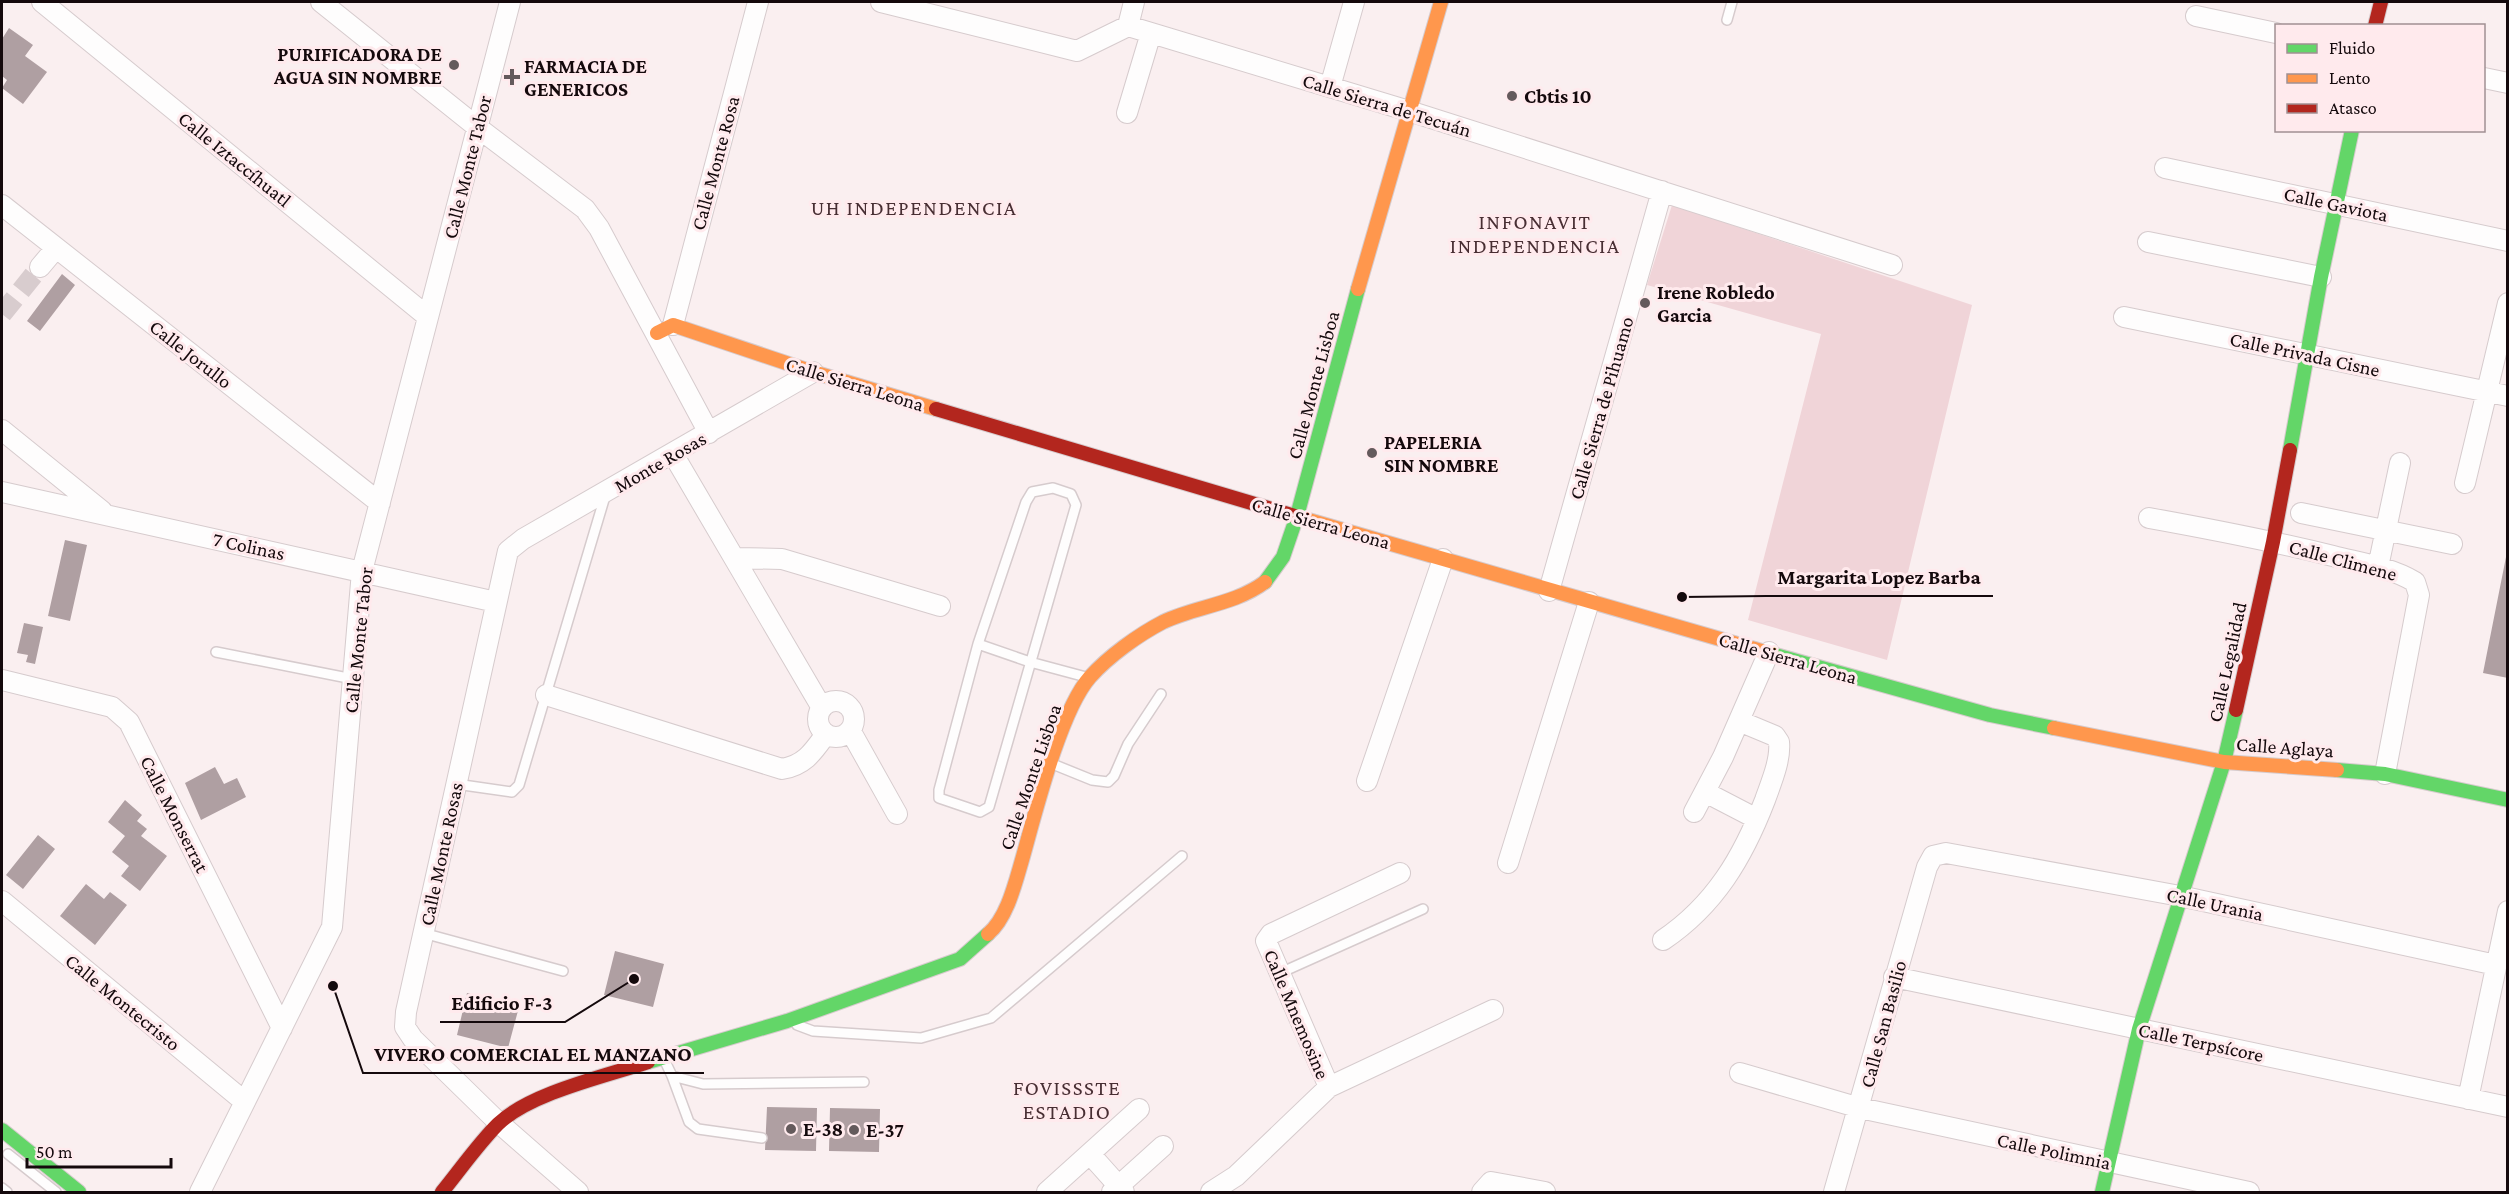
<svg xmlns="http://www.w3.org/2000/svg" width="2509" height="1194" font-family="'Crimson Pro',serif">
<rect width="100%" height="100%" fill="#faeff0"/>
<path fill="#f0d4d8" d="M 1672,205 L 1972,305 L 1887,660 L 1748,620 L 1821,334 L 1647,285 Z"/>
<path fill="#af9fa2" d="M 9,28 L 33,45 L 25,56 L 47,72 L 23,104 L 2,88 L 7,80 L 2,76 L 2,39 Z
M 62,274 L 75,285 L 40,331 L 27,321 Z
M 65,540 L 87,545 L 70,621 L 48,616 Z
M 2506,557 L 2508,557 L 2508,678 L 2483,673 Z
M 24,623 L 43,627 L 35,664 L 26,662 L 28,655 L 17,653 Z
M 215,767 L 224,784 L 237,778 L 246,797 L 201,820 L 185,783 Z
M 125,800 L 142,815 L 137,821 L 147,829 L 141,836 L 167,856 L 140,891 L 121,876 L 129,866 L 112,852 L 125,836 L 108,822 Z
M 38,835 L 55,849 L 23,889 L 6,875 Z
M 86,884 L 104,899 L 110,892 L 127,905 L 95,945 L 60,916 Z
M 615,951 L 664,964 L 653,1007 L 604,995 Z
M 467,993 L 519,1007 L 508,1048 L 457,1035 Z
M 767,1107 L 817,1108 L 816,1151 L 765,1150 Z
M 830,1108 L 880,1109 L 879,1152 L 829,1151 Z"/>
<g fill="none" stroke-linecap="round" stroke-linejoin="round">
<path stroke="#d8ccce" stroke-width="20" stroke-dasharray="20 10" stroke-linecap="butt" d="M 2,314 L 40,267"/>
<g stroke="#d6cbcd" stroke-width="12">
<path id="lane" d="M 1727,20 L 1732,2
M 1053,488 L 1071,494 L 1076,505 L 989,807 L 980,812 L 939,798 L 939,790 L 978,644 L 1026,502 L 1032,492 Z
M 978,644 L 1030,662 L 1086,677
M 216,652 L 353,679
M 1055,765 L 1092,780 L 1108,782 L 1114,776 L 1128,744 L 1161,694
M 456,784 L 512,792 L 519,785 L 606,493
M 423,933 L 563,971
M 1280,973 L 1423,909
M 797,1025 L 813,1031 L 921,1038 L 991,1018 L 1182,856
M 664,1059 L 672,1076 L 703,1084 L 864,1082
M 672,1076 L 689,1122 L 698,1129 L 762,1138
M 8,1154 L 56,1192
M 2,1188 L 7,1192"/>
</g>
<g stroke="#d6cbcd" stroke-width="22">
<path id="street" d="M 42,2 L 428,317
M 321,2 L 477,127 L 585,209 L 599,228 L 709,433
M 881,2 L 1077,51 L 1128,26 L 1409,111 L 1892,265
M 2196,16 L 2276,33
M 1128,26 L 1134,2
M 2484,78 L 2508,83
M 1330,87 L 1354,2
M 1127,113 L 1151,33
M 2165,168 L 2508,241
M 2,205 L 380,503
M 2148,242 L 2321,277
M 40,267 L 56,248
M 2124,317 L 2508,396
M 673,325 L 758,2
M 2,430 L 102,511
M 673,454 L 822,708
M 2465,483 L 2508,303
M 2,492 L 496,602
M 2301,513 L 2452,544
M 2149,518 C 2210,529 2272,541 2333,556 C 2360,563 2390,567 2415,582 L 2419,595 L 2385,774
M 734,558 L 782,559 L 940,606
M 2378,567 L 2400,463
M 1549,591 L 1662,191
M 2,680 L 112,707 L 129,722 L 282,1028
M 546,695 L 782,769 C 805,765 813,752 826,734
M818 719a18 18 0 1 1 36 0a18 18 0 1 1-36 0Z
M 850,730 L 897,814
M 1367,781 L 1443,559
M 1705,792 L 1757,819
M 1694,812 L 1723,757 L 1769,652
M 1508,863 L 1589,602
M 2,901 L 245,1102
M 1663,940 C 1715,905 1743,857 1765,800 C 1771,783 1781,760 1779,742 L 1775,736 L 1739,721
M 1894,977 L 2508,1107
M 1740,1073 L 1860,1108 L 2249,1192
M 1329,1087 L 1266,941 L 1271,934 L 1400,873
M 2468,1099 L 2508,911
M 1090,1154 L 1124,1192
M 200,1192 L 332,927 L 362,571 L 510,2
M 578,1192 L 499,1123 L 413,1039 L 405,1027 L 406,1012 L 508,551 L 523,539 L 813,372
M 1047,1192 L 1139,1109
M 1112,1192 L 1163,1146
M 1211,1192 L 1236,1176 L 1329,1087 L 1493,1010
M 1482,1192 L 1491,1182 L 1545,1192
M 1834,1192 L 1927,867 L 1933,856 L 1946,853 L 2180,896 L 2496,965"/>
</g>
<g stroke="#d6cbcd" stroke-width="16">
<path id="fast" d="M 2290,450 L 2321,277 L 2352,130
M 1265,582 L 1283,557 L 1297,516 L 1358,289
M 1772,654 L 1990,715 L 2054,728
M 2337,770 L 2385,774 L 2508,800
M 648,1062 L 787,1021 L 960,959 L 988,934
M 2,1130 L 79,1192
M 2102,1192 L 2139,1029 L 2224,762 L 2236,710"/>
</g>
<g stroke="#d6cbcd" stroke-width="16">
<path id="slow" d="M 1358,289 L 1441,2
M 657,333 L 673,325 L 813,372 L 936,409
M 1305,519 L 1772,654
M 2054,728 L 2224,762 L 2337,770
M 988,934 C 1007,918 1015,884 1022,860 C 1035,814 1060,711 1090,677 C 1109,656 1138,635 1163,622 C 1196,606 1234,605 1265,582"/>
</g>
<g stroke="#d6cbcd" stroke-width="16">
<path id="jam" d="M 2375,26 L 2381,2
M 936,409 L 1305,519
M 2236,710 L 2273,542 L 2290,450
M 442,1192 C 460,1170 478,1144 498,1124 C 530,1093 606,1076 648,1062"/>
</g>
<use href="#lane" stroke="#fefdfd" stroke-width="9"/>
<use href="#street" stroke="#fefdfd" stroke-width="20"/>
<use href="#fast" stroke="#63d668" stroke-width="14"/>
<use href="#slow" stroke="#ff974d" stroke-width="14"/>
<use href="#jam" stroke="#b3261e" stroke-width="14"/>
</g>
<g fill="#645a5c" stroke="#ffeaed" stroke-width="2">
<circle cx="454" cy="65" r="6"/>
<path d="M509 68h6v6h6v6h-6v6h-6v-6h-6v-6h6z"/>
<circle cx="1512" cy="96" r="6"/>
<circle cx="1645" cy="303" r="6"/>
<circle cx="1372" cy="453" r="6"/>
<circle cx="791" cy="1129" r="6"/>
<circle cx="854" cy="1130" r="6"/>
</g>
<g text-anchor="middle" stroke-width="6" stroke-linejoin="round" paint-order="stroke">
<g font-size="20" font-weight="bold" fill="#14090c" stroke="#ffeaed" text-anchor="start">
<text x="442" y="61" text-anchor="end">PURIFICADORA DE<tspan x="442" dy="23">AGUA SIN NOMBRE</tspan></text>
<text x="524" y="73">FARMACIA DE<tspan x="524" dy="23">GENERICOS</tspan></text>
<text x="1524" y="103">Cbtis 10</text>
<text x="1657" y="299">Irene Robledo<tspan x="1657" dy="23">Garcia</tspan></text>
<text x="1384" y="449">PAPELERIA<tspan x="1384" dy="23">SIN NOMBRE</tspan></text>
<text x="803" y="1136">E-38</text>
<text x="866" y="1137">E-37</text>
</g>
<g font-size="20" fill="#14090c" stroke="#ffeaed">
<text transform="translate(1387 105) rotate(17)" y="7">Calle Sierra de Tecuán</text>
<text transform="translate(235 159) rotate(39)" y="7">Calle Iztaccíhuatl</text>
<text transform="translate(715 163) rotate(-75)" y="7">Calle Monte Rosa</text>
<text transform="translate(467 167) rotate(-76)" y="7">Calle Monte Tabor</text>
<text transform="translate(2336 204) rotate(12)" y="7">Calle Gaviota</text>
<text transform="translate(191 354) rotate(38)" y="7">Calle Jorullo</text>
<text transform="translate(2305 354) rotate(12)" y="7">Calle Privada Cisne</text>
<text transform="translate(855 384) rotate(17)" y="7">Calle Sierra Leona</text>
<text transform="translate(1313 385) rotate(-75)" y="7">Calle Monte Lisboa</text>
<text transform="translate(1601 408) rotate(-74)" y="7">Calle Sierra de Pihuamo</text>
<text transform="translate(660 462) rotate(-30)" y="7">Monte Rosas</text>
<text transform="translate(1321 523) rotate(16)" y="7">Calle Sierra Leona</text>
<text transform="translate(249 546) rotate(12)" y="7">7 Colinas</text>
<text transform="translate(2343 560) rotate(15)" y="7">Calle Climene</text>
<text transform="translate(358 640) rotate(-84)" y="7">Calle Monte Tabor</text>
<text transform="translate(1788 658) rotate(16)" y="7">Calle Sierra Leona</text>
<text transform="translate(2227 662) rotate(-78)" y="7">Calle Legalidad</text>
<text transform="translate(2285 747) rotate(4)" y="7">Calle Aglaya</text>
<text transform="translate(1030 777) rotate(-71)" y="7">Calle Monte Lisboa</text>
<text transform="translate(175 814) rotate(63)" y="7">Calle Monserrat</text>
<text transform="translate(441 854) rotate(-78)" y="7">Calle Monte Rosas</text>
<text transform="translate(2215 904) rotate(12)" y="7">Calle Urania</text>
<text transform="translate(123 1002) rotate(39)" y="7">Calle Montecristo</text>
<text transform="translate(1297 1014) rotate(67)" y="7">Calle Mnemosine</text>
<text transform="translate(1883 1024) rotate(-75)" y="7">Calle San Basilio</text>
<text transform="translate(2201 1042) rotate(12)" y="7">Calle Terpsícore</text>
<text transform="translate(2054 1151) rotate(12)" y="7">Calle Polimnia</text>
</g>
<g font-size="21" letter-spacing="1.5" fill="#482e33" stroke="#ffeaed">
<text x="914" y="215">UH INDEPENDENCIA</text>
<text x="1535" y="229">INFONAVIT<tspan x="1535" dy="24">INDEPENDENCIA</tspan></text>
<text x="1067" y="1095">FOVISSSTE<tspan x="1067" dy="24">ESTADIO</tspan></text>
</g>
</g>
<path fill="none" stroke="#14090c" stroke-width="2" d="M1682 597L1766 596H1993M634 979L565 1022H440M333 986L363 1073H704"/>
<g fill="#14090c" stroke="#ffeaed" stroke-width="2">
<circle cx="1682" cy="597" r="6"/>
<circle cx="634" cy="979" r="6"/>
<circle cx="333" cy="986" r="6"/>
</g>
<g font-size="21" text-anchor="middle" font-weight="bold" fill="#14090c" stroke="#ffeaed" stroke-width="6" stroke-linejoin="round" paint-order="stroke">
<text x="1879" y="584">Margarita Lopez Barba</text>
<text x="502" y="1010">Edificio F-3</text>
<text x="533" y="1061">VIVERO COMERCIAL EL MANZANO</text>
</g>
<rect width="2509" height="1194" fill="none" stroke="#14090c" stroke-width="6"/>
<rect x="2275" y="24" width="210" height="108" fill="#ffeaed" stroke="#a19093" stroke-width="1.5"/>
<rect x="2287" y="44" width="30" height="9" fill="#63d668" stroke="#a19093" stroke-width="1.5"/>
<text x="2329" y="54" font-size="18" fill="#14090c">Fluido</text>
<rect x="2287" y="74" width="30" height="9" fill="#ff974d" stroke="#a19093" stroke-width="1.5"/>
<text x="2329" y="84" font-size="18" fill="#14090c">Lento</text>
<rect x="2287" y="104" width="30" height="9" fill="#b3261e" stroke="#a19093" stroke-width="1.5"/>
<text x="2329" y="114" font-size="18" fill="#14090c">Atasco</text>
<path d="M27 1158v9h144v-9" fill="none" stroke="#14090c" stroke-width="3"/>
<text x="36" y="1158" font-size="18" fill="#14090c" stroke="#ffeaed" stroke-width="4.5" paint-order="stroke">50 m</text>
</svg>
